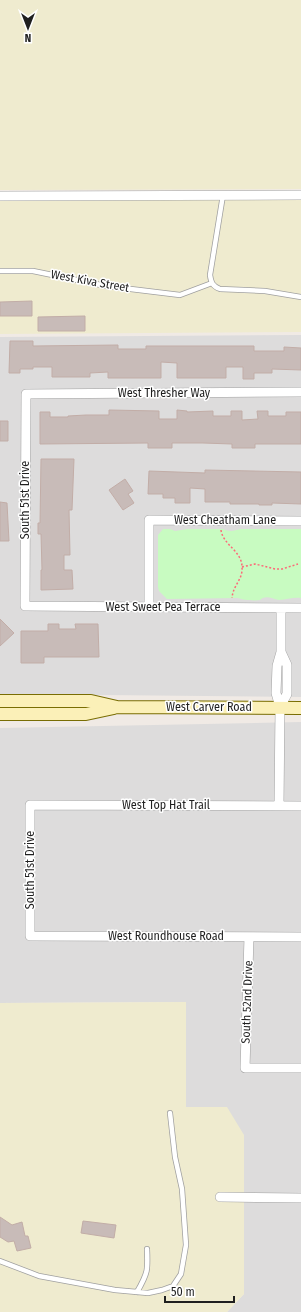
<svg xmlns="http://www.w3.org/2000/svg" width="301" height="1312" font-family="'Fira Sans Condensed',sans-serif">
<rect width="100%" height="100%" fill="#f0eae5"/>
<path fill="#dddcdc" d="M 301,335 L 301,697 L 0,694 L 0,337 Z
M 301,722 L 301,1312 L 227,1312 L 244,1294 L 227,1107 L 186,1107 L 186,1002 L 0,1003 L 0,728 Z"/>
<path fill="#efebcf" d="M 0,0 L 301,0 L 301,189 L 0,190 Z
M 301,191 L 301,332 L 0,334 L 0,193 Z
M 186,1002 L 186,1107 L 227,1107 L 244,1135 L 244,1294 L 227,1312 L 0,1312 L 0,1003 Z"/>
<path fill="#c8fbc1" d="M 163,529 L 170,529 L 175,531 L 188,529 L 223,529 C 228,532 235,531 240,529 L 301,529 L 301,598 C 293,597 286,600 279,600 C 273,599 268,596 263,598 C 262,598 261,599 260,600 C 254,601 243,600 238,598 L 167,599 L 159,591 L 158,587 L 158,535 Z"/>
<path fill="#c8bbb8" stroke="#c2ada7" d="M 32,301 L 32,316 L 0,316 L 0,302 Z
M 85,316 L 85,331 L 38,331 L 38,317 Z
M 10,341 L 33,341 L 33,346 L 118,345 L 118,349 L 146,349 L 146,346 L 254,346 L 254,351 L 284,351 L 284,347 L 301,348 L 301,370 L 272,369 L 272,373 L 254,373 L 254,379 L 243,379 L 243,367 L 226,367 L 226,378 L 177,378 L 177,363 L 161,362 L 161,378 L 108,378 L 108,372 L 90,373 L 90,377 L 52,377 L 52,367 L 33,367 L 33,369 L 20,369 L 20,373 L 9,373 Z
M 109,410 L 159,411 L 159,419 L 177,419 L 177,410 L 187,411 L 187,412 L 213,411 L 213,416 L 231,416 L 231,411 L 242,411 L 242,420 L 258,419 L 257,411 L 268,411 L 268,416 L 286,416 L 286,412 L 301,412 L 301,444 L 255,444 L 255,448 L 232,448 L 232,444 L 203,443 L 172,443 L 172,448 L 148,448 L 148,443 L 40,444 L 40,412 L 50,412 L 50,417 L 68,417 L 68,416 L 86,415 L 109,415 Z
M 0,421 L 8,421 L 8,441 L 0,441 Z
M 41,459 L 74,459 L 72,510 L 69,510 L 70,555 L 64,555 L 64,570 L 72,570 L 73,589 L 41,590 L 41,570 L 42,570 L 41,534 L 38,534 L 38,523 L 40,523 Z
M 205,470 L 301,472 L 301,504 L 272,503 L 272,505 L 259,505 L 259,504 L 230,504 L 230,502 L 205,502 L 205,489 L 190,488 L 190,503 L 175,503 L 175,498 L 163,498 L 163,494 L 148,494 L 149,471 L 205,473 Z
M 125,479 L 133,491 L 128,494 L 134,503 L 123,510 L 109,490 Z
M 0,502 L 7,503 L 9,541 L 0,541 Z
M 0,619 L 14,633 L 0,646 Z
M 48,624 L 59,624 L 59,629 L 76,629 L 75,624 L 98,624 L 99,657 L 44,657 L 44,663 L 21,663 L 21,631 L 48,631 Z
M 0,1217 L 12,1225 L 22,1222 L 25,1236 L 28,1236 L 31,1248 L 17,1251 L 14,1241 L 8,1242 L 0,1237 Z
M 83,1221 L 116,1225 L 114,1238 L 81,1233 Z"/>
<g fill="none" stroke-linecap="round" stroke-linejoin="round">
<g stroke="#a0a0a0" stroke-width="6">
<path id="lane" d="M 223,195 L 210,275 C 211,282 212,286 220,289 L 265,291 L 301,297
M 0,271 L 33,271 L 106,286 L 180,295 L 212,283
M 0,1261 L 39,1276 L 115,1290 L 148,1293 L 162,1290 L 173,1286 L 181,1274 L 186,1245 L 182,1189 L 175,1157 L 170,1113
M 137,1292 C 148,1273 148,1270 147,1249"/>
</g>
<g stroke="#a0a0a0" stroke-width="10">
<path id="street" d="M 0,196 L 301,195
M 301,392 L 26,394 L 25,606 L 301,608
M 149,607 L 149,520 L 301,521
M 280,707 L 287,694 L 287,665 L 281,652
M 279,806 L 280,707 L 276,693 L 277,666 L 281,652 L 281,608
M 301,806 L 30,805 L 30,936 L 301,937
M 249,937 L 245,1068 L 301,1068
M 220,1197 L 301,1198"/>
</g>
<g stroke="#796d03" stroke-width="14">
<path id="secondary" d="M 0,701 L 91,701 L 117,707 L 301,708
M 0,714 L 86,714 L 114,708"/>
</g>
<path stroke="#fd6978" stroke-width="1.5" stroke-dasharray="2 2" stroke-linecap="butt" d="M 221,530 C 223,545 242,551 242,567 C 243,580 233,585 232,598
M 242,567 L 255,564 L 275,569 L 282,569 L 298,564"/>
<use href="#lane" stroke="#fff" stroke-width="4.5"/>
<use href="#street" stroke="#fff" stroke-width="9"/>
<use href="#secondary" stroke="#fbf0b8" stroke-width="12"/>
</g>
<g text-anchor="middle" stroke-width="3" stroke-linejoin="round" paint-order="stroke">
<g font-size="12" fill="#1f1f1f" stroke="#fff">
<text transform="translate(90 281) rotate(10)" y="4">West Kiva Street</text>
<text x="164" y="397">West Thresher Way</text>
<text transform="translate(25 500) rotate(-90)" y="4">South 51st Drive</text>
<text x="225" y="524">West Cheatham Lane</text>
<text x="163" y="611">West Sweet Pea Terrace</text>
<text x="209" y="711">West Carver Road</text>
<text x="166" y="809">West Top Hat Trail</text>
<text transform="translate(30 870) rotate(-90)" y="4">South 51st Drive</text>
<text x="166" y="940">West Roundhouse Road</text>
<text transform="translate(247 1002) rotate(-88)" y="4">South 52nd Drive</text>
</g>
</g>
<g transform="translate(28 28) rotate(180)" stroke="#ffffff" stroke-width="3" paint-order="stroke">
<path d="M0-3L7 15L0 10L-7 15Z" fill="#1f1f1f"/>
<text y="-6" font-size="11" font-weight="bold" text-anchor="middle" fill="#1f1f1f">N</text>
</g>
<path d="M165 1296v6h69v-6" fill="none" stroke="#1f1f1f" stroke-width="2"/>
<text x="171" y="1296" font-size="12" fill="#1f1f1f" stroke="#ffffff" stroke-width="3" paint-order="stroke">50 m</text>
</svg>
